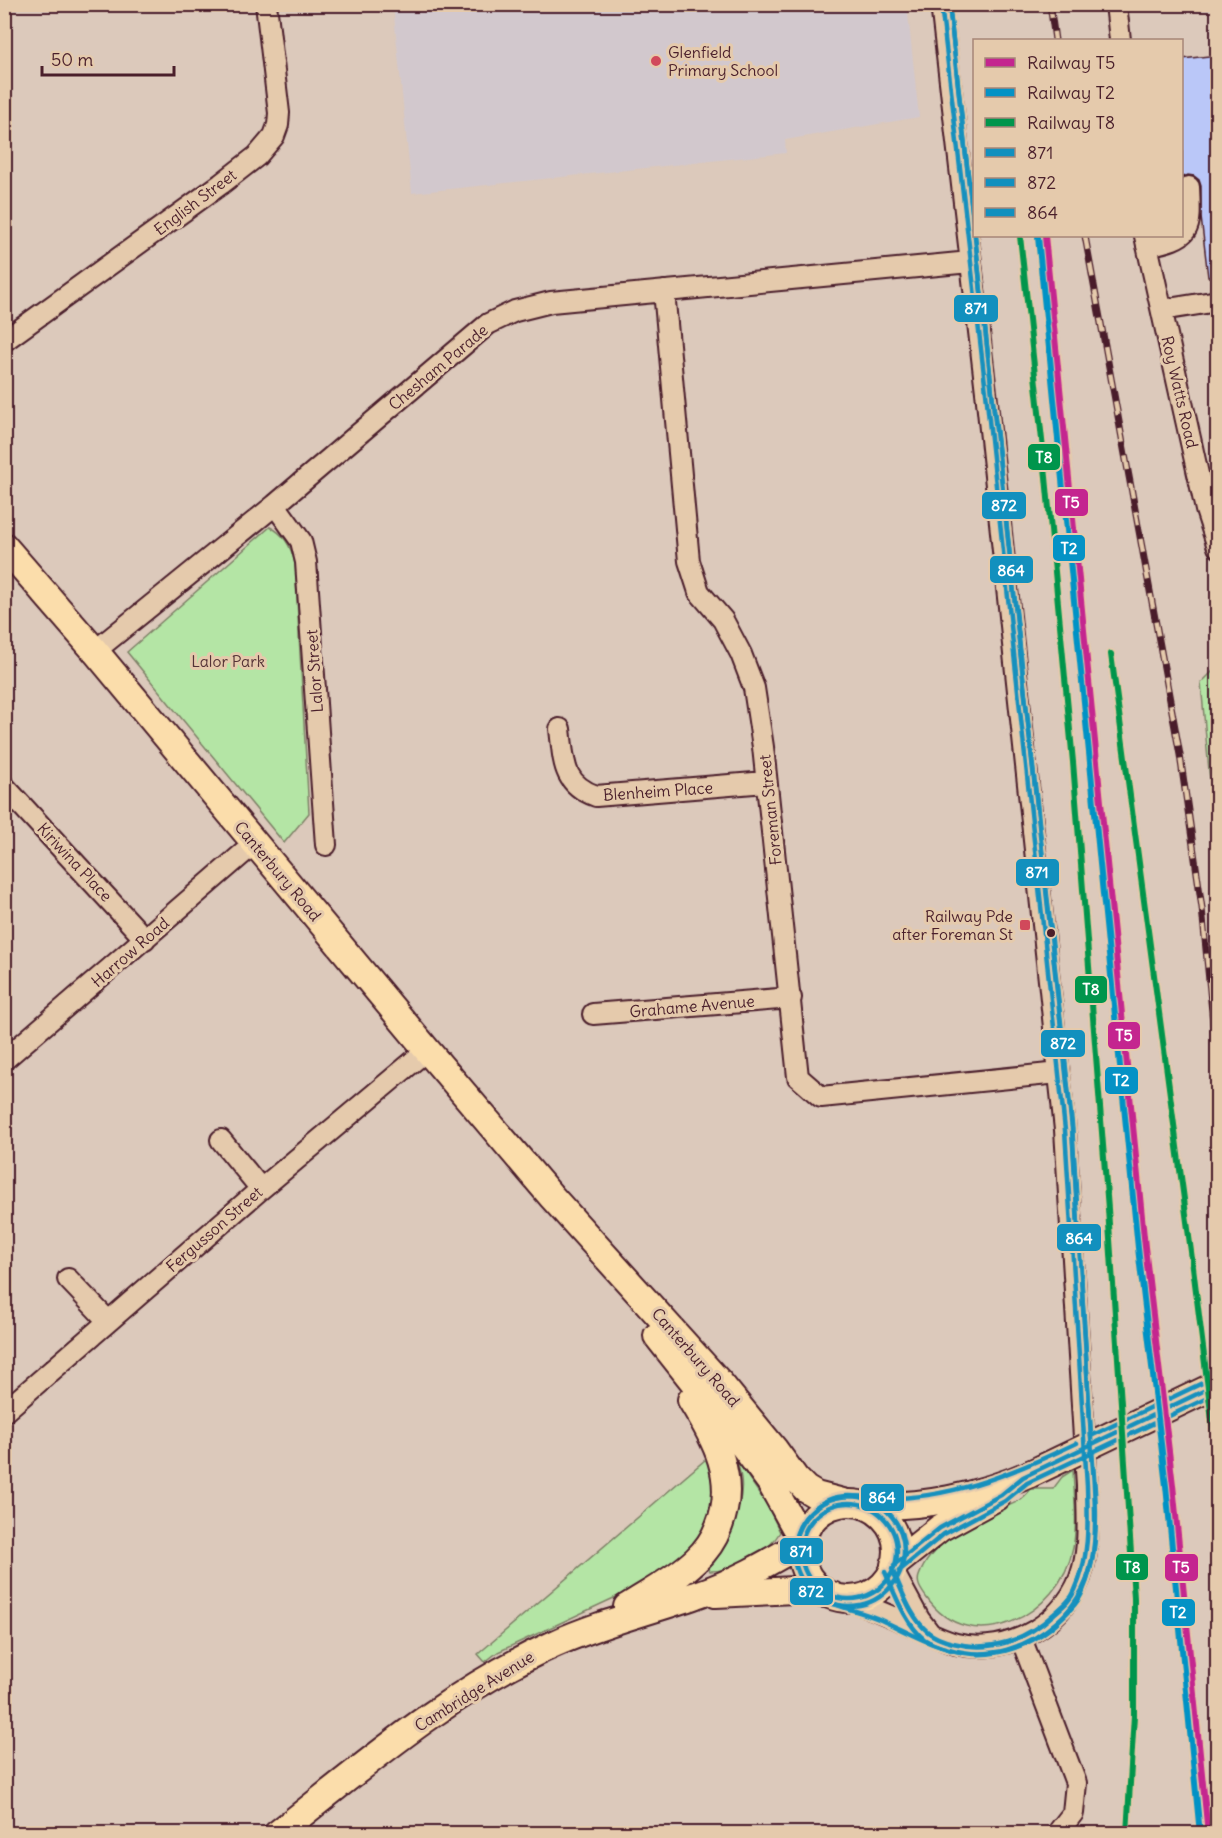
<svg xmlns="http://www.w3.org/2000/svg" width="1222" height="1838" font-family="Delius,sans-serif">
<rect width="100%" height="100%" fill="#dcc9bb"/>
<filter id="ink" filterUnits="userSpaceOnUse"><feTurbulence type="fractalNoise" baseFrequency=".0167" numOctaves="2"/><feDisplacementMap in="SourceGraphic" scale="12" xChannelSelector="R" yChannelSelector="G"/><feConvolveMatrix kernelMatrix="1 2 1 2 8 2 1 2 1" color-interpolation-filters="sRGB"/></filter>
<g filter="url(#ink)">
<path fill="#d2c8cd" d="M 393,5 L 907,5 L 919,117 L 785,140 L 786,153 L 412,193 Z"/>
<path fill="#b4e5a5" stroke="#7f8268" stroke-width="1.5" d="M 270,527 C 285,534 292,549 295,564 L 309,813 L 284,843 L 127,652 Z
M 1217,667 L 1217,830 L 1209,771 L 1201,683 Z
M 712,1454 L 717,1488 L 703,1541 L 646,1583 L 498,1652 L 485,1662 L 478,1654 Z
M 736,1459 L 767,1505 L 780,1532 C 768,1553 734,1571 710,1571 L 709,1568 C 725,1546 745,1507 741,1478 C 740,1472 738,1465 736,1459 Z
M 1073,1470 C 1074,1495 1078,1523 1073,1548 C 1061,1614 971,1662 926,1597 C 922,1591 916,1584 919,1576 C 930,1545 965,1526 993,1512 C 1011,1504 1019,1504 1031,1489 L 1053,1489 L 1062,1477 Z"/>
<path fill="#bac7f8" stroke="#4a1f2b" stroke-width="1.5" d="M 1218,55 L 1218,277 L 1208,277 L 1201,217 L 1201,186 L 1199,180 L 1194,176 L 1188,175 L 1182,178 L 1182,59 Z"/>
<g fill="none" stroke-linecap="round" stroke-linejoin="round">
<g stroke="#4a1f2b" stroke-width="24">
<path id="minor" d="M 1116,4 L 1120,40
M 1145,236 L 1206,510 L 1218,547
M 1147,246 C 1192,236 1191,233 1189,187
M 664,291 L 689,561 L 699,592 L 723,620 L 741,654 L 754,688 L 763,747 L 798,1077 L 821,1097 L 1059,1073
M 1162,310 L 1218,301
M 4,341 L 221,184 L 257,156 L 274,136 L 278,125 L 279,113 L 266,4
M 275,505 L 301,541 L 306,562 L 326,845
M 95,651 L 275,505 L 488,324 L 515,311 L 551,302 L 970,262
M 560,729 C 564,761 562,784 596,796 L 766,782
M 4,786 L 145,939
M 593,1014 L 791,998
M 4,1060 L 255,843
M 221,1140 L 261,1189
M 68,1279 L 108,1321
M 4,1412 L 261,1189 L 427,1050
M 892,1569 L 919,1619 L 929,1632
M 842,1598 C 865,1605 887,1614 910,1625 C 925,1631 940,1640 956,1644 C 1009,1657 1070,1621 1083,1568 C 1090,1541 1087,1513 1087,1486 L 1065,1130 L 986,392 L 941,4
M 1021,1638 L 1076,1783 L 1073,1813 L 1059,1831"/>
</g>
<g stroke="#4a1f2b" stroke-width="30">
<path id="major" d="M 4,546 L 95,651 L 427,1050 L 552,1197 L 720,1383 L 775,1450 L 796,1479 L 806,1489 L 816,1495 L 847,1503
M 657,1336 L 733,1432 L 770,1482 L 802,1540
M801 1551a48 48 0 1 1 96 0a48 48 0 1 1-96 0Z
M 864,1505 C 918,1509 980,1496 1030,1474
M 894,1565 L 940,1528 L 997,1497
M 716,1594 L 794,1590 L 832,1595
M 627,1607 C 650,1592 676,1579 696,1560 C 707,1550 714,1539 719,1526 C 738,1479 715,1439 691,1400
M 277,1834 C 365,1765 451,1690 554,1644 C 600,1623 648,1612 696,1595 C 733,1583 768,1563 802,1543"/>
</g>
<use href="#minor" stroke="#e5caac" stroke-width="20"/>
<use href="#major" stroke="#fbddab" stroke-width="26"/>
<g stroke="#4a1f2b" stroke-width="7">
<path id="rail" d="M 1050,4 L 1055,40
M 1085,236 L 1180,755 L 1202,908 L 1218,1074"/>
</g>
<use href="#rail" stroke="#e5caac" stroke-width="4.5" stroke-dasharray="14" stroke-linecap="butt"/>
<g stroke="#4a1f2b" stroke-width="30" stroke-linecap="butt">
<path id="major-bridge" d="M 1030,1474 L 1218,1384"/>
</g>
<use href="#major-bridge" stroke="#fbddab" stroke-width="26"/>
<g stroke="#e5caac" stroke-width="9">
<path id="bus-1" d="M801 1551a48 48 0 1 1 96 0a48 48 0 1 1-96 0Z
M 894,1565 L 940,1528 L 1001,1495 L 1023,1477 L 1218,1384
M 892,1569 C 902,1590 910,1617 928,1632 C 935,1638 945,1641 953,1643 C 991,1653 1026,1640 1054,1614 C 1062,1607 1071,1600 1075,1590 C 1090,1557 1088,1521 1087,1486 L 1065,1130 L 986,392 L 941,4"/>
</g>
<g stroke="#e5caac" stroke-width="9">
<path id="bus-2" d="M 949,4 L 974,228
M794 1551a55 55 0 1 1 110 0a55 55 0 1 1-110 0Z
M 899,1571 L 944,1534 L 1005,1501 L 1027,1483 L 1218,1393
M 885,1572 C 895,1594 905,1623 924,1639 C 931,1644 941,1647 949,1649 C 989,1661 1028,1648 1058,1621 C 1067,1613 1077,1604 1082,1593 C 1097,1560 1096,1522 1094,1486 L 1072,1129 L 975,236"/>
</g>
<g stroke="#e5caac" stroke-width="9">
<path id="bus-3" d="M 949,4 L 974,229
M 975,236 L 1072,1124 L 1091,1436 L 1215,1377
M 1077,1443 C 1020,1470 960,1496 896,1498 C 870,1499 840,1489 817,1507 C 794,1523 787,1555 801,1580 C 817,1606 856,1608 881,1620 C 910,1633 941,1652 974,1654 C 1028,1657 1083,1614 1092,1561 C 1099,1525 1095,1488 1092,1452"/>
</g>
<use href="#bus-1" stroke="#1290be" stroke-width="4.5"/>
<use href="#bus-2" stroke="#1290be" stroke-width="4.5"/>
<use href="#bus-3" stroke="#1290be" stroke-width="4.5"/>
<g stroke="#e5caac" stroke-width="10">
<path id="rail-1" d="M 1045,236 L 1145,1247 L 1173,1485 L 1208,1834"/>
</g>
<g stroke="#e5caac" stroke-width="10">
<path id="rail-2" d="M 1038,237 L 1138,1248 L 1166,1486 L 1200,1834"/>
</g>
<g stroke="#e5caac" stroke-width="10">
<path id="rail-3" d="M 1020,236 L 1046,477 L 1073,762 L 1108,1209 L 1134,1598 L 1134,1715 L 1127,1834
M 1111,654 L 1192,1259 L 1218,1469"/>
</g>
<use href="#rail-1" stroke="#c4258f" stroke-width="6"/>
<use href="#rail-2" stroke="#0492c5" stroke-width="6"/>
<use href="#rail-3" stroke="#00954c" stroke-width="6"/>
</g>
</g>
<g fill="#d1495b" stroke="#e5caac" stroke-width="2">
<circle cx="656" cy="61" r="6"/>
<rect x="1019" y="919" width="12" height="12" rx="3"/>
</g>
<circle fill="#4a1f2b" stroke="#e5caac" stroke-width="2" cx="1051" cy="933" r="5"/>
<g text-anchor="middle" stroke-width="6" stroke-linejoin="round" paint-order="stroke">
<g font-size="16" fill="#4a1f2b" stroke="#e5caac" text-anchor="start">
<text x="668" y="58">Glenfield<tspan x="668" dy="18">Primary School</tspan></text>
<text x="1013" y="922" text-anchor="end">Railway Pde<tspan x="1013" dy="18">after Foreman St</tspan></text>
</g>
<g font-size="16" fill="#4a1f2b" stroke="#e5caac">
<text transform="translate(195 202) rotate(-37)" y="6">English Street</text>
<text transform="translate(438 367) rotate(-40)" y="6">Chesham Parade</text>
<text transform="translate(1180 392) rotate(77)" y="6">Roy Watts Road</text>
<text transform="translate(314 671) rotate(-94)" y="6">Lalor Street</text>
<text transform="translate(658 791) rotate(-4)" y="6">Blenheim Place</text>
<text transform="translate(770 810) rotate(-96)" y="6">Foreman Street</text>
<text transform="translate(75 862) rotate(47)" y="6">Kiriwina Place</text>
<text transform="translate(278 871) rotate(50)" y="6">Canterbury Road</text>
<text transform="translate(130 952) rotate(-41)" y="6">Harrow Road</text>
<text transform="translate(692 1006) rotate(-5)" y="6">Grahame Avenue</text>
<text transform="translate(214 1229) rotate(-41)" y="6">Fergusson Street</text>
<text transform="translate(696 1357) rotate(49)" y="6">Canterbury Road</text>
<text transform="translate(474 1691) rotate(-32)" y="6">Cambridge Avenue</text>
</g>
<g font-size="16" fill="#553337" stroke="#e5caac">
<text x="228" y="667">Lalor Park</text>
</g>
</g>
<g stroke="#e5caac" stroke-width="2">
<rect x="953" y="294" width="46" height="29" rx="6" fill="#1290be"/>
<rect x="1027" y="443" width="34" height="28" rx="6" fill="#00954c"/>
<rect x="1054" y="488" width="35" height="29" rx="6" fill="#c4258f"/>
<rect x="981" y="491" width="46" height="29" rx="6" fill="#1290be"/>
<rect x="1052" y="534" width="34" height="28" rx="6" fill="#0492c5"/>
<rect x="989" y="555" width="45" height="29" rx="6" fill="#1290be"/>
<rect x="1015" y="858" width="45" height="29" rx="6" fill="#1290be"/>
<rect x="1074" y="975" width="34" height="29" rx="6" fill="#00954c"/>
<rect x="1107" y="1021" width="34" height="29" rx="6" fill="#c4258f"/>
<rect x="1040" y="1029" width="46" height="29" rx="6" fill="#1290be"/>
<rect x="1104" y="1066" width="35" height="29" rx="6" fill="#0492c5"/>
<rect x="1056" y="1223" width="46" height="29" rx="6" fill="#1290be"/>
<rect x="860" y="1483" width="45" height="29" rx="6" fill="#1290be"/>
<rect x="779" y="1537" width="45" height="28" rx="6" fill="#1290be"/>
<rect x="1115" y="1553" width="34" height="28" rx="6" fill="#00954c"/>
<rect x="1164" y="1553" width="35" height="29" rx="6" fill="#c4258f"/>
<rect x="789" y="1577" width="45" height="29" rx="6" fill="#1290be"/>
<rect x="1161" y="1598" width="35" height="29" rx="6" fill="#0492c5"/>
</g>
<g font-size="16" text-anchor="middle" font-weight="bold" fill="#fff">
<text x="976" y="314">871</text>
<text x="1044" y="463">T8</text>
<text x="1071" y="508">T5</text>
<text x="1004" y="511">872</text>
<text x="1069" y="554">T2</text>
<text x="1011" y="576">864</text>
<text x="1037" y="878">871</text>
<text x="1091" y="995">T8</text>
<text x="1124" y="1041">T5</text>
<text x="1063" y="1049">872</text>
<text x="1121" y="1086">T2</text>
<text x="1079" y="1244">864</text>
<text x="882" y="1503">864</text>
<text x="801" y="1557">871</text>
<text x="1132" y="1573">T8</text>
<text x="1181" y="1573">T5</text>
<text x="811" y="1597">872</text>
<text x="1178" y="1618">T2</text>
</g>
<rect width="1222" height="1838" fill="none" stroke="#e5caac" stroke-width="24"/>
<rect x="12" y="12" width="1198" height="1814" fill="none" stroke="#4a1f2b" stroke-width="2" filter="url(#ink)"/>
<rect x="973" y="39" width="210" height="198" fill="#e5caac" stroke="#a78678" stroke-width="1.5"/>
<rect x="985" y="58" width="30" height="9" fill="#c4258f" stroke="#a78678" stroke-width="1.5"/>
<text x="1027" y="69" font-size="18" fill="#4a1f2b">Railway T5</text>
<rect x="985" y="88" width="30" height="9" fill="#0492c5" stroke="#a78678" stroke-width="1.5"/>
<text x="1027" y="99" font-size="18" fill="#4a1f2b">Railway T2</text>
<rect x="985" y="118" width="30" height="9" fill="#00954c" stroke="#a78678" stroke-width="1.5"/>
<text x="1027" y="129" font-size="18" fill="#4a1f2b">Railway T8</text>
<rect x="985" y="148" width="30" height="9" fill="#1290be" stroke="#a78678" stroke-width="1.5"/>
<text x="1027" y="159" font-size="18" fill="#4a1f2b">871</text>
<rect x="985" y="178" width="30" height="9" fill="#1290be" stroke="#a78678" stroke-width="1.5"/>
<text x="1027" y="189" font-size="18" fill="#4a1f2b">872</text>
<rect x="985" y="208" width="30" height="9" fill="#1290be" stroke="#a78678" stroke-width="1.5"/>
<text x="1027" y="219" font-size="18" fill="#4a1f2b">864</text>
<path d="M42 66v9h132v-9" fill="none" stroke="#4a1f2b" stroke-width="3"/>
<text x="51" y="66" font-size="18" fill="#4a1f2b" stroke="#e5caac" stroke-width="4.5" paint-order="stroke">50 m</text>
</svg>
